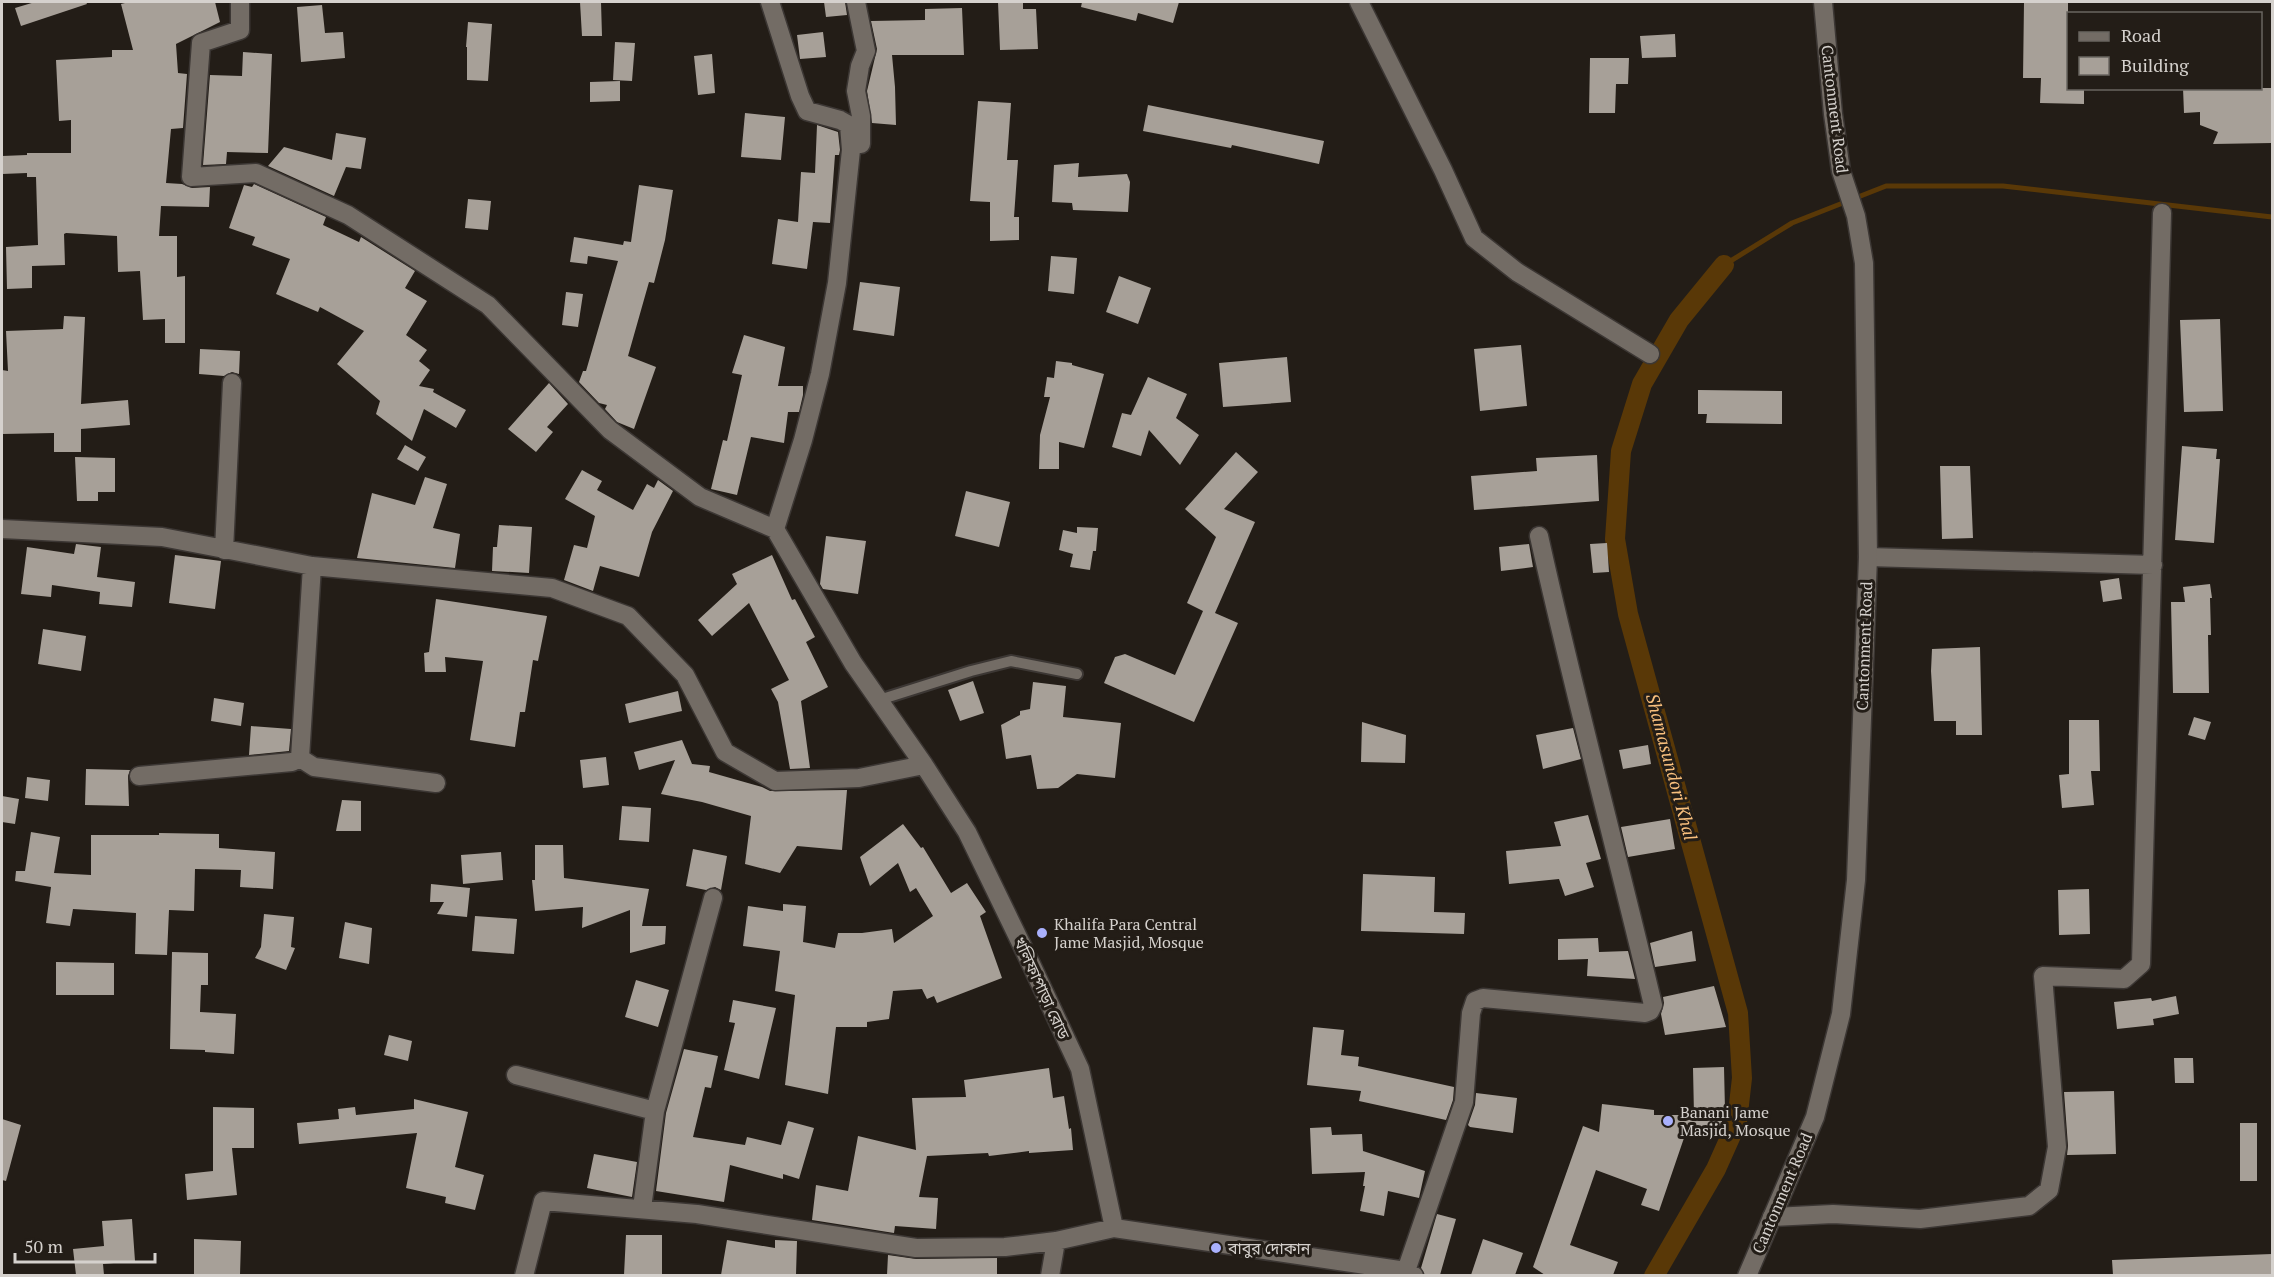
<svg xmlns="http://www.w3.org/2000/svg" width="2274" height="1277" font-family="'PT Serif','Noto Sans Bengali',serif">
<rect width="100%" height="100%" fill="#231d17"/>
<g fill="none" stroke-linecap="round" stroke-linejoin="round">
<path stroke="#593807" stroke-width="5" d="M 1724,265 L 1792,223 L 1886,186 L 2003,186 L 2272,217"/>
<path stroke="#593807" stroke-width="20" d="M 1654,1276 L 1716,1169 L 1737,1122 L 1742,1078 L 1738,1013 L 1628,614 L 1615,539 L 1621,451 L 1642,384 L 1679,320 L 1724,265"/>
</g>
<path fill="#a7a098" d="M 35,2 L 86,2 L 87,4 L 21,26 L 15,8 Z
M 129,2 L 215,2 L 220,22 L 176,44 L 178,73 L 187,74 L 183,128 L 171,129 L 166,183 L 182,184 L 192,188 L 210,187 L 209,207 L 161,206 L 159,236 L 177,236 L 177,277 L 185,276 L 185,343 L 165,343 L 165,319 L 143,320 L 140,271 L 118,272 L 117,236 L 66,233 L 64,234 L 65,265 L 32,266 L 32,288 L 7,289 L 6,247 L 38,245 L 36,177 L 27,177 L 27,173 L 2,174 L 2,156 L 27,155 L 27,153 L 71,153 L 71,120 L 59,121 L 56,60 L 112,57 L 112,50 L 133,50 L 121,4 Z
M 580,2 L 601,2 L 602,36 L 582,36 Z
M 824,2 L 845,2 L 847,15 L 826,17 Z
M 998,2 L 1023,2 L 1023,9 L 1036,9 L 1038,49 L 1000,50 Z
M 1082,2 L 1179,2 L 1173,23 L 1138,13 L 1136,21 L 1081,7 Z
M 2024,2 L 2068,2 L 2068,88 L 2084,88 L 2084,104 L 2040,103 L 2041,78 L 2023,78 Z
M 322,5 L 325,33 L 343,32 L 345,58 L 301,62 L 297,7 Z
M 962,8 L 964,55 L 892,55 L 895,87 L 896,125 L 872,123 L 867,91 L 877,49 L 871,21 L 925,20 L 925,9 Z
M 468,22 L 492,24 L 488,81 L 467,80 L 467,47 L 466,47 Z
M 823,32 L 826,57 L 800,59 L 797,35 Z
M 1675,34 L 1676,57 L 1642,58 L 1640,36 Z
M 615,42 L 635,43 L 632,81 L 613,80 Z
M 243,52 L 272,54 L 268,153 L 227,152 L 226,164 L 203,165 L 210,75 L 242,76 Z
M 712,54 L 715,93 L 698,95 L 694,56 Z
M 1590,58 L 1629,58 L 1628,84 L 1616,84 L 1615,113 L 1589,113 Z
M 620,81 L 620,101 L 590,102 L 590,82 Z
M 2183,88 L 2272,88 L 2272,143 L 2213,144 L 2218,132 L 2200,125 L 2200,112 L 2184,113 Z
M 978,101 L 1011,103 L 1007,160 L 1018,160 L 1014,217 L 1019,217 L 1019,240 L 990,241 L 990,202 L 970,201 Z
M 1148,105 L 1324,141 L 1319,164 L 1232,145 L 1231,148 L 1143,131 Z
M 745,113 L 785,117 L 781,160 L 741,157 Z
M 817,125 L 838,132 L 840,150 L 839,155 L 835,155 L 830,223 L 813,222 L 807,269 L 772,264 L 778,219 L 798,222 L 801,172 L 815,173 Z
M 336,133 L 366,138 L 361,169 L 346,167 L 334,196 L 268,166 L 284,147 L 332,160 Z
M 1079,163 L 1078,177 L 1127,174 L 1130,182 L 1128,212 L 1073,210 L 1072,203 L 1052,202 L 1054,165 Z
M 254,184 L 326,217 L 323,225 L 359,242 L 361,237 L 415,271 L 405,288 L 427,301 L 406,335 L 427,350 L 419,361 L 430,370 L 419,386 L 434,389 L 433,392 L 466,410 L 456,428 L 424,409 L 412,441 L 376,414 L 380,401 L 337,364 L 364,331 L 320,307 L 318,312 L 276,294 L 290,259 L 252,245 L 255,237 L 229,228 L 244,185 L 252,187 Z
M 639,185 L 673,190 L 665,240 L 654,283 L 649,282 L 628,356 L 656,367 L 634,429 L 617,422 L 605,409 L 607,405 L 599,403 L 579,382 L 583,371 L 586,371 L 618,261 L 588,256 L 587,264 L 570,262 L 574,237 L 623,245 L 624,241 L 631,242 Z
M 468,199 L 491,201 L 488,230 L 465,228 Z
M 1051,256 L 1077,258 L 1074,294 L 1048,291 Z
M 1119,276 L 1151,288 L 1138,324 L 1106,312 Z
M 860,282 L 900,287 L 894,336 L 853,330 Z
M 566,292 L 583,294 L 578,327 L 562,325 Z
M 64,316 L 85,317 L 81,404 L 128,400 L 130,425 L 81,429 L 81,452 L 54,452 L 54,433 L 2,434 L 2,370 L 8,371 L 6,331 L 63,329 Z
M 2220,319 L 2223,411 L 2184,412 L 2180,320 Z
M 744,335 L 785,347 L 778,386 L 803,386 L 803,395 L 799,412 L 788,412 L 784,443 L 751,437 L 737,495 L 711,489 L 723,440 L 727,441 L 742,375 L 732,373 Z
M 1521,345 L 1527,406 L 1480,411 L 1474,349 Z
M 200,349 L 240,351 L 239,374 L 232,372 L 224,376 L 199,374 Z
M 1287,357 L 1291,402 L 1223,407 L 1219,363 Z
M 1056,361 L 1072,363 L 1072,365 L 1104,374 L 1084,448 L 1059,442 L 1059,469 L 1039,469 L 1040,435 L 1050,397 L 1044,397 L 1047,377 L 1054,378 Z
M 1148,377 L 1187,394 L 1176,418 L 1199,435 L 1180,465 L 1149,430 L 1141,456 L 1112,447 L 1122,413 L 1131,415 Z
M 549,383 L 568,404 L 547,427 L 553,432 L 536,452 L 508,429 Z
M 1698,390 L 1782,391 L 1782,424 L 1706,423 L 1707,414 L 1698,414 Z
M 405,445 L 426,457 L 418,471 L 397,459 Z
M 2182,446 L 2217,449 L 2216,459 L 2220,459 L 2214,543 L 2175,540 Z
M 1236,452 L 1258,472 L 1224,509 L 1255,522 L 1215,613 L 1238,623 L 1194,722 L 1104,683 L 1115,657 L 1125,654 L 1175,675 L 1203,611 L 1187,603 L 1216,537 L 1185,509 Z
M 1597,455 L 1599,501 L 1474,510 L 1471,476 L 1537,471 L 1536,458 Z
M 75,457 L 115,458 L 115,492 L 98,492 L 98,501 L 77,501 Z
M 1940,466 L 1970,466 L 1973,538 L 1942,539 Z
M 582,470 L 602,481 L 597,490 L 633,510 L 647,484 L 654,488 L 658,480 L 673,491 L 652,532 L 639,577 L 600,566 L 593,591 L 564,580 L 574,545 L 587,548 L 595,516 L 565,499 Z
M 425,477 L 447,484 L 433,528 L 460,534 L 455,568 L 357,558 L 372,493 L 415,505 Z
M 966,491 L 1010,502 L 999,547 L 955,536 Z
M 499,525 L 532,527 L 529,573 L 492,571 L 493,547 L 497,547 Z
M 1077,527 L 1098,528 L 1096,551 L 1093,551 L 1090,570 L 1070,567 L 1073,554 L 1059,550 L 1063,530 L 1077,533 Z
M 826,536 L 866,541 L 858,594 L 823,589 L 820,584 Z
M 1607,543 L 1609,572 L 1593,573 L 1590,544 Z
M 76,544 L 101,547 L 97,577 L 135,582 L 132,607 L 99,604 L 100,592 L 52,585 L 51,597 L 21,594 L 27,547 L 74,554 Z
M 1529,544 L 1533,567 L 1501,571 L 1499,547 Z
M 175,555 L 221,561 L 215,609 L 169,603 Z
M 772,555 L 792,600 L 795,599 L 815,637 L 806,642 L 828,687 L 801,701 L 810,768 L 790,769 L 778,702 L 771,689 L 789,680 L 749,603 L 712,636 L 698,620 L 737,584 L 732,574 Z
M 2119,578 L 2122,599 L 2103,602 L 2100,581 Z
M 2210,584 L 2212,598 L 2210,598 L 2211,635 L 2208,635 L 2209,693 L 2173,693 L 2171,602 L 2185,602 L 2183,587 Z
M 436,599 L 547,616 L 538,661 L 533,660 L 525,712 L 520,712 L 515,747 L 470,740 L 483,661 L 445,657 L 446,672 L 425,672 L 424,653 L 429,652 Z
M 43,629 L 86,636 L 81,671 L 38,664 Z
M 1980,647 L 1982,735 L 1956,735 L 1956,721 L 1934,721 L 1931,671 L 1932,649 Z
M 973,681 L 984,713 L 960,721 L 948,690 Z
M 1033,682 L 1066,686 L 1063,717 L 1121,723 L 1115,778 L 1077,774 L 1058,788 L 1037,789 L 1031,755 L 1006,759 L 1001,725 L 1020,715 L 1020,711 L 1030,709 Z
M 678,691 L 682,711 L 629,723 L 625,704 Z
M 214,698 L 244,703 L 241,726 L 211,721 Z
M 2194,717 L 2211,722 L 2205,740 L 2188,735 Z
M 2069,720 L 2099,720 L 2100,771 L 2091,771 L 2094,805 L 2062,808 L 2059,775 L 2069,774 Z
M 1362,722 L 1406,735 L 1405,763 L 1361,762 Z
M 251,726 L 291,729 L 289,751 L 249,755 Z
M 1573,728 L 1581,759 L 1543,769 L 1536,735 Z
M 682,740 L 692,764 L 710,766 L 709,772 L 762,787 L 770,791 L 847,790 L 842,850 L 797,846 L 780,873 L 745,864 L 751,816 L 702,802 L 661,794 L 675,760 L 639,770 L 634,752 Z
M 1648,745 L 1651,764 L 1623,769 L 1619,750 Z
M 606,757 L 609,785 L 583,788 L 580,760 Z
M 86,769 L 130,770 L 128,776 L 129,806 L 85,805 Z
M 27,777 L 50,780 L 48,801 L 25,798 Z
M 2,796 L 19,799 L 15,824 L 2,822 Z
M 342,800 L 361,801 L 361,831 L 336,831 Z
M 622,806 L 651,808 L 649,842 L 619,840 Z
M 1588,815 L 1601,859 L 1586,863 L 1594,887 L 1565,896 L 1559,879 L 1509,884 L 1506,851 L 1561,846 L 1554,822 Z
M 1670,819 L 1675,849 L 1628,857 L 1621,827 Z
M 903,824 L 921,848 L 923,847 L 951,893 L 967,883 L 986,912 L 980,916 L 1002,978 L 937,1003 L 934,996 L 927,999 L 922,989 L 893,991 L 889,1019 L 867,1022 L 867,1027 L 836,1027 L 828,1094 L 785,1085 L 795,995 L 775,991 L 780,951 L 743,946 L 748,906 L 783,911 L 783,904 L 806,906 L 803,942 L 835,948 L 838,933 L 862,933 L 892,929 L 894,943 L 933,916 L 916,888 L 910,892 L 898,863 L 870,886 L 860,857 Z
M 31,832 L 60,837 L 54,873 L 91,875 L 91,835 L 159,835 L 159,833 L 219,834 L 219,848 L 275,852 L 273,889 L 240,887 L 241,870 L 195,869 L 194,911 L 169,910 L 167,955 L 135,954 L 136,913 L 73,909 L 70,926 L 46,923 L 51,887 L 15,881 L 16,871 L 25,871 Z
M 535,845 L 563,845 L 564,878 L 649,889 L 642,926 L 666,926 L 665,944 L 630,953 L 630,910 L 582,928 L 583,907 L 535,911 L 532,880 L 535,880 Z
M 693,849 L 727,856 L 721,890 L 715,887 L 706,890 L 686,886 Z
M 501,852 L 503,880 L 463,884 L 461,855 Z
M 1363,874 L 1435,877 L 1434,912 L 1465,913 L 1464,934 L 1361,931 Z
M 431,884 L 470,888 L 467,917 L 437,914 L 444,902 L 430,902 Z
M 2089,889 L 2090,934 L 2059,935 L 2058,890 Z
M 264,914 L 294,917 L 291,947 L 295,948 L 286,970 L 255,958 L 261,947 Z
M 475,916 L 517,919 L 514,954 L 472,951 Z
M 345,922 L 372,928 L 369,964 L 339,958 Z
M 1692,931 L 1696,961 L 1655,967 L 1650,943 Z
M 1598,938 L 1599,952 L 1628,951 L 1635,979 L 1587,976 L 1588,959 L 1558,960 L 1558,939 Z
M 172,952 L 208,953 L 208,985 L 201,985 L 200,1012 L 236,1014 L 234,1054 L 205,1052 L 205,1050 L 170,1049 Z
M 56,962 L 114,963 L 114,995 L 56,995 Z
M 636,980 L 669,990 L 658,1027 L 625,1017 Z
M 1714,986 L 1726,1027 L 1665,1035 L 1661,1014 L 1664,1003 L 1663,997 Z
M 2176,996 L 2179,1014 L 2153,1019 L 2154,1025 L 2117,1029 L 2114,1002 L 2151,998 L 2152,1001 Z
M 733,1000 L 776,1008 L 759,1079 L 724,1070 L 735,1023 L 729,1022 Z
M 1313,1027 L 1344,1030 L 1341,1055 L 1359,1057 L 1358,1066 L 1454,1087 L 1453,1100 L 1446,1120 L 1359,1101 L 1361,1091 L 1307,1085 Z
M 389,1035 L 412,1041 L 408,1061 L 384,1055 Z
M 684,1049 L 718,1056 L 711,1088 L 705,1087 L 693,1137 L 745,1145 L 747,1137 L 781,1145 L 788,1121 L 814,1128 L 799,1179 L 783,1174 L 783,1179 L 730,1165 L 724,1202 L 656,1191 L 666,1113 Z
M 2174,1058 L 2193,1058 L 2194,1083 L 2175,1083 Z
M 1724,1067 L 1725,1110 L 1722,1110 L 1722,1138 L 1684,1138 L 1659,1211 L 1641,1205 L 1647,1189 L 1596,1170 L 1570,1245 L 1618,1262 L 1613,1275 L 1545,1275 L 1533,1267 L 1583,1126 L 1599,1132 L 1602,1104 L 1654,1110 L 1654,1115 L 1694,1115 L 1693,1068 Z
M 1049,1068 L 1053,1098 L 1064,1096 L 1069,1129 L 1071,1128 L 1073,1150 L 1029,1153 L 1029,1151 L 989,1156 L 988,1153 L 927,1156 L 919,1197 L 938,1198 L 936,1229 L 895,1226 L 894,1233 L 812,1220 L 816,1185 L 848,1191 L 858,1136 L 916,1150 L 912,1098 L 966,1097 L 964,1080 Z
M 2114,1091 L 2116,1154 L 2067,1155 L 2068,1146 L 2064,1092 Z
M 1476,1093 L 1517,1098 L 1513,1133 L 1470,1127 L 1468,1125 L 1475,1105 Z
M 414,1099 L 468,1112 L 455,1167 L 484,1175 L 475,1210 L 445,1203 L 446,1197 L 406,1188 L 417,1133 L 299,1144 L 297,1123 L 339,1119 L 338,1109 L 355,1107 L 356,1115 L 414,1109 Z
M 213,1107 L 254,1108 L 254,1148 L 232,1148 L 237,1195 L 187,1200 L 185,1174 L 213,1171 Z
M 2,1119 L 21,1125 L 6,1181 L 2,1180 Z
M 2240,1123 L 2257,1123 L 2257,1181 L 2240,1181 Z
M 1331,1127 L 1332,1135 L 1362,1134 L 1363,1151 L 1425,1171 L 1419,1198 L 1388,1191 L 1384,1216 L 1360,1211 L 1365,1186 L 1363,1186 L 1365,1172 L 1312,1174 L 1310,1128 Z
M 594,1154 L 637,1162 L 632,1197 L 587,1188 Z
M 1437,1214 L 1456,1219 L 1440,1275 L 1425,1275 L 1421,1268 Z
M 132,1219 L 135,1261 L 103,1264 L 104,1275 L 76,1275 L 73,1249 L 104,1246 L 102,1221 Z
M 626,1235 L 662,1235 L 662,1275 L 624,1275 Z
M 194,1239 L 241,1241 L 240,1275 L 194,1275 Z
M 1483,1239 L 1523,1253 L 1515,1275 L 1471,1275 Z
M 727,1240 L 775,1248 L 775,1240 L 797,1241 L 796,1275 L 721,1275 Z
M 2272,1254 L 2272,1275 L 2113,1275 L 2112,1260 Z
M 888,1255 L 916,1259 L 997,1258 L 997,1275 L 887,1275 Z"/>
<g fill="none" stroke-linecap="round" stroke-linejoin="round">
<g stroke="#3c3734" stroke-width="14">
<path id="service" d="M 879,700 L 971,671 L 1011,661 L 1077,674"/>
</g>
<g stroke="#3c3734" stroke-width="21">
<path id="minor" d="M 240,2 L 240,30 L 201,43 L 191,177 L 256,173 L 348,215 L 488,305 L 610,430 L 700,497 L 775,529 L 853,663 L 924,765 L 967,832 L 1031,964 L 1080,1069 L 1114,1228
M 770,2 L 800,96 L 807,111 L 840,120 L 849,125 L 851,150 L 837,283 L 820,374 L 803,440 L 775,529
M 856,2 L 866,51 L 860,66 L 856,91 L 861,116 L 861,144
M 1359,2 L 1443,170 L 1474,238 L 1517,272 L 1650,354
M 2,529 L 162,537 L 312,566 L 552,588 L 628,616 L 685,675 L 725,752 L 775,781 L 859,778 L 924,765
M 224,550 L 232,383
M 1868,557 L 2153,565
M 300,758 L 314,767 L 436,783
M 139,776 L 292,762 L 300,758 L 312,566
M 516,1075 L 655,1111
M 642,1208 L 655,1111 L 713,898
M 1772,1217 L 1833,1214 L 1920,1219 L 2029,1206 L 2049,1190 L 2057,1147 L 2043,976 L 2124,979 L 2141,964 L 2162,213
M 1406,1271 L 1464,1102 L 1471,1013 L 1475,1001 L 1483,998 L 1645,1013 L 1650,1011 L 1653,1005 C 1616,849 1574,694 1539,536
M 524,1276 L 543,1201 L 697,1214 L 916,1248 L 1005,1247 L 1056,1241 L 1114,1228 L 1406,1271 L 1414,1276
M 1050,1276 L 1056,1241"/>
</g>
<g stroke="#3c3734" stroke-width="21">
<path id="tertiary" d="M 1747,1276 L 1815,1117 L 1841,1014 L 1856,880 L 1868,557 L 1864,263 L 1856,216 L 1841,171 L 1833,114 L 1823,2"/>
</g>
<use href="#service" stroke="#736c65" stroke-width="10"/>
<use href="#minor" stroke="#736c65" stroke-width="18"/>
<use href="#tertiary" stroke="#736c65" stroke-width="18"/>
</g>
<g fill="#a9b0fc" stroke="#231d17" stroke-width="2">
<circle cx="1042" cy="933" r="6"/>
<circle cx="1668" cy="1121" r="6"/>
<circle cx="1216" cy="1248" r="6"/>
</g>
<g text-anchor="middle" stroke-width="6" stroke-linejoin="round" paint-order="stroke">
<g font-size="16" fill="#d5d1cd" stroke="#231d17">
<text transform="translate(1835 109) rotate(83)" y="6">Cantonment Road</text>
<text transform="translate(1864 646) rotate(-88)" y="6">Cantonment Road</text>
<text transform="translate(1042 988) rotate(65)" y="6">খলিফাপাড়া রোড</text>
<text transform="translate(1782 1193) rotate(-67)" y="6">Cantonment Road</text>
</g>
<g font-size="16" fill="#d5d1cd" stroke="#231d17" text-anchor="start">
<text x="1054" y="930">Khalifa Para Central<tspan x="1054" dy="18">Jame Masjid, Mosque</tspan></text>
<text x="1680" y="1118">Banani Jame<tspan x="1680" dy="18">Masjid, Mosque</tspan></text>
<text x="1228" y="1254">বাবুর দোকান</text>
</g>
<g font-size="18" font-style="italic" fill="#f8bf7d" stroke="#231d17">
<text transform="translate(1671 767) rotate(75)" y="6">Shamasundori Khal</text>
</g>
</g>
<rect width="2274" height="1277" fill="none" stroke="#d5d1cd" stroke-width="6"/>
<rect x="2067" y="12" width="195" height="78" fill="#231d17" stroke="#6a6560" stroke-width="1.5"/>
<rect x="2079" y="32" width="30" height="9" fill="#736c65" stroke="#6a6560" stroke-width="1.5"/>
<text x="2121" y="42" font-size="18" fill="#d5d1cd">Road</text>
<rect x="2079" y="57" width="30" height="18" fill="#a7a098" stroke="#6a6560" stroke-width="1.5"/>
<text x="2121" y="72" font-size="18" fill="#d5d1cd">Building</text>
<path d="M15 1253v9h140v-9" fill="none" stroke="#d5d1cd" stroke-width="3"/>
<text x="24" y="1253" font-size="18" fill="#d5d1cd" stroke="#231d17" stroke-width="4.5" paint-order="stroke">50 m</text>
</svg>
